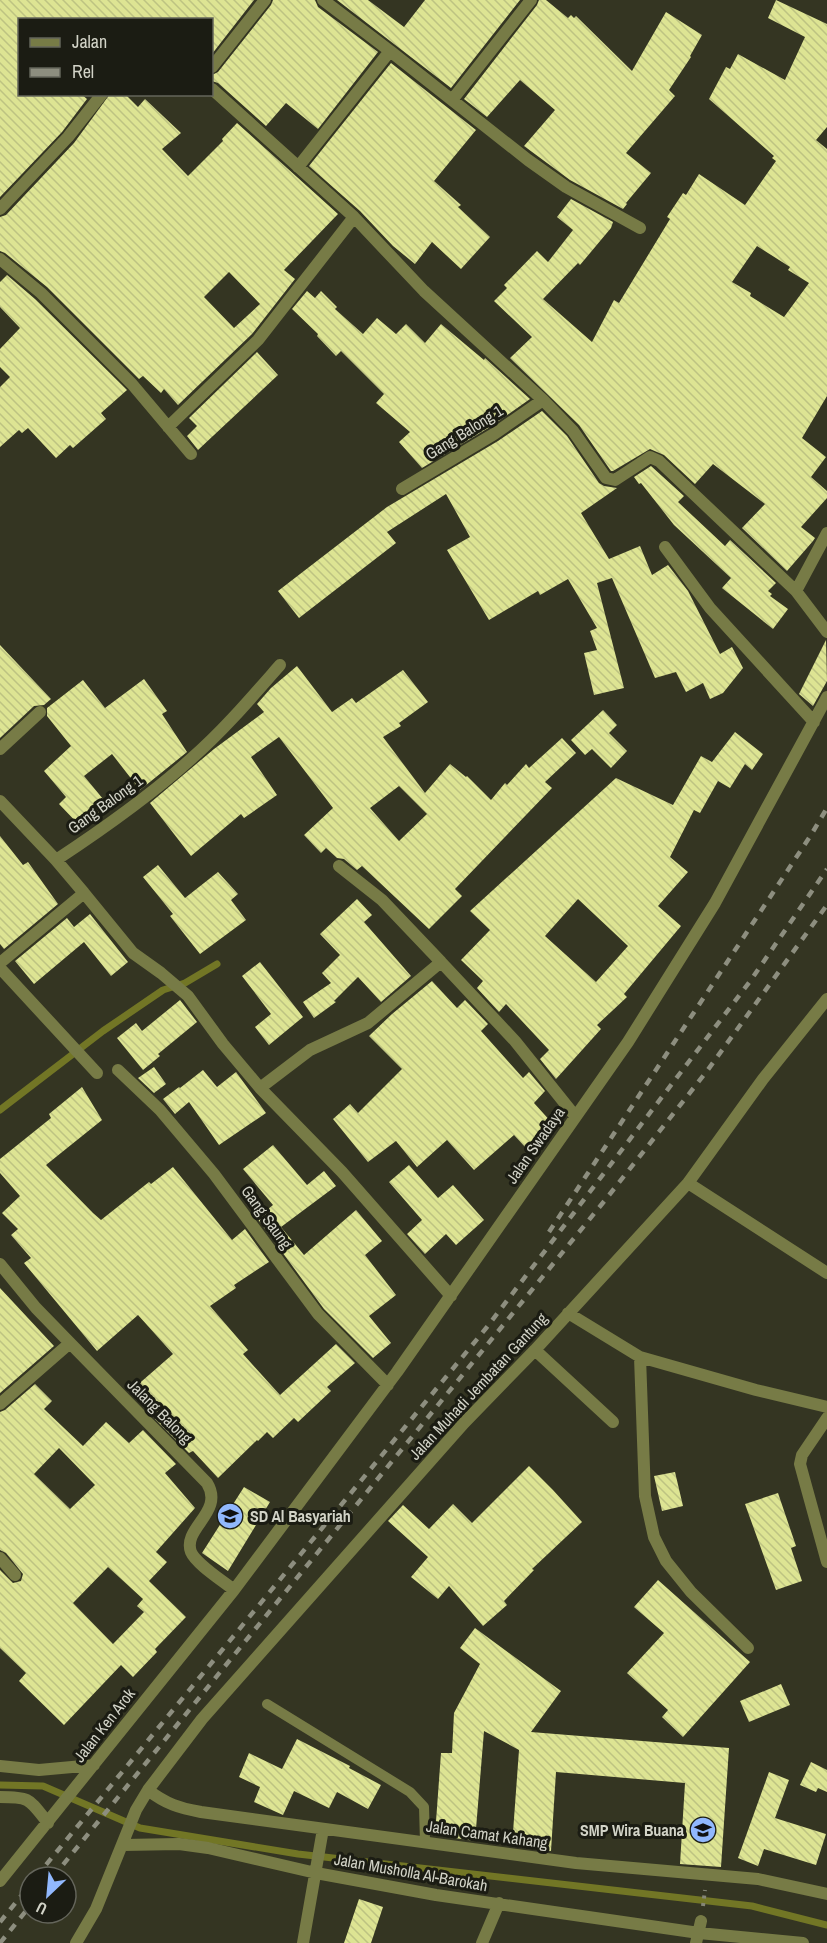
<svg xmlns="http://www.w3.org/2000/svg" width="827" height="1943" font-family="'Archivo Narrow',sans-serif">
<defs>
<pattern id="building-back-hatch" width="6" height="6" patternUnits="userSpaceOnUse" patternTransform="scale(1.5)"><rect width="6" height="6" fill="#dde493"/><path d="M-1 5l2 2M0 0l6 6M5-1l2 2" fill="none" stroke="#bdc382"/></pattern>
</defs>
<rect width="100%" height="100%" fill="#343522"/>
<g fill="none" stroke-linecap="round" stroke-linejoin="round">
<path stroke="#727625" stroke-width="7" d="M 0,1110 L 103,1031 L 163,990 L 185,983 L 217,964
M 0,1785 L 43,1786 L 140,1828 L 298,1854 L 752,1906 L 827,1925"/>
</g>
<path fill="url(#building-back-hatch)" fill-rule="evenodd" d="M 0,0 L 254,0 L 212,54 L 212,20 L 20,20 L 20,94 L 81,94 L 87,99 L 62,132 L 0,197 Z
M 273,0 L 315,0 L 318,7 L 378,52 L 318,129 L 286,103 L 266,126 L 218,83 L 212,81 L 212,75 L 218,72 L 271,5 Z
M 337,0 L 368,0 L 404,27 L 425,0 L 520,0 L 451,88 Z
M 539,0 L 546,0 L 568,18 L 571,15 L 574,18 L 576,16 L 632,71 L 666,12 L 702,35 L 690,56 L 691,57 L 669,90 L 675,96 L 626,153 L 651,173 L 626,203 L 627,204 L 623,209 L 570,180 L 524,146 L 555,110 L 520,80 L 487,117 L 464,99 L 537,5 Z
M 776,0 L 827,24 L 827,127 L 816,140 L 827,149 L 827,396 L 802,438 L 826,457 L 811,477 L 827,491 L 827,498 L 801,527 L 815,538 L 813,541 L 787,571 L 742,528 L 765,504 L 713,464 L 695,484 L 664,455 L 650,449 L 613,471 L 611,471 L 579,425 L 510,358 L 532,337 L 494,301 L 507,288 L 504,285 L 537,251 L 548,262 L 573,230 L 557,217 L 571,199 L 613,222 L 611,228 L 580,265 L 578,263 L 543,299 L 592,342 L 614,300 L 619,303 L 670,219 L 667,217 L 683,193 L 686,195 L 699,174 L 745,205 L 776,161 L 772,158 L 774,156 L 709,99 L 726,67 L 730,69 L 738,54 L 785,80 L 805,37 L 768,18 ZM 757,246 L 790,267 L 788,270 L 809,283 L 784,317 L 750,296 L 751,293 L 732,282 Z
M 391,63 L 476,130 L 434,181 L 461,205 L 458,207 L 490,237 L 461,269 L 432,242 L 415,264 L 393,246 L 360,211 L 309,166 Z
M 110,94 L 125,94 L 138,107 L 145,99 L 181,133 L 162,149 L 188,176 L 223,141 L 222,139 L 237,123 L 338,214 L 284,270 L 295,279 L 252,334 L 178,405 L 164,389 L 161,393 L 143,376 L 139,379 L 47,287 L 5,253 L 0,251 L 0,217 L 6,215 L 74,143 ZM 229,272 L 260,304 L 234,328 L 204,297 Z
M 7,275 L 35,299 L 127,390 L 101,413 L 106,419 L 73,448 L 70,445 L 56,458 L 28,428 L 22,433 L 19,430 L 0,447 L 0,387 L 10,377 L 0,367 L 0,349 L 20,328 L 0,307 L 0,282 Z
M 307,291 L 315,298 L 321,291 L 337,307 L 335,309 L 363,334 L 377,318 L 396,334 L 406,324 L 425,343 L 441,324 L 484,360 L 485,358 L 530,399 L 490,427 L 422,468 L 399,442 L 410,432 L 376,403 L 384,394 L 341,351 L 336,356 L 317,336 L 318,334 L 292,309 Z
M 257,352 L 278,375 L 198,450 L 187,436 L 197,426 L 189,418 Z
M 542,411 L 567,436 L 599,483 L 604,486 L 617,488 L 581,513 L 609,559 L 640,546 L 652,575 L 668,565 L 688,591 L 720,654 L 732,647 L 743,668 L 723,693 L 710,699 L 703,683 L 686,692 L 676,672 L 655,678 L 612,578 L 597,583 L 624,688 L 594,695 L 584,653 L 597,650 L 590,631 L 597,628 L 568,579 L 540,595 L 538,591 L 489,620 L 447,550 L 470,537 L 446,494 L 387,532 L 396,543 L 299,618 L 278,591 L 387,507 L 498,441 Z
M 651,466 L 684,496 L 678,502 L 725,546 L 730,540 L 776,583 L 768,591 L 772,594 L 770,596 L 788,609 L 773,629 L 722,588 L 731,578 L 674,525 L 641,483 L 639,484 L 634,477 Z
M 826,640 L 827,681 L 813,706 L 799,694 Z
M 0,645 L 51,699 L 44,705 L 34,706 L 0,738 Z
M 297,666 L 332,712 L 352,698 L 356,703 L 403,670 L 428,702 L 399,723 L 401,726 L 383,737 L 425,793 L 450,764 L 466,777 L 467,776 L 491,800 L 505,783 L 507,785 L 526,764 L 529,768 L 562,738 L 576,753 L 545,782 L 552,788 L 455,889 L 462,896 L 429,929 L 362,866 L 357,870 L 344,859 L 337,858 L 326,848 L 321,853 L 304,835 L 333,808 L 279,737 L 251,757 L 277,795 L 244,818 L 241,814 L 191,856 L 150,803 L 214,749 L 264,712 L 257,704 L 271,688 ZM 399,786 L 427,814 L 399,841 L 370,808 Z
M 144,679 L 167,711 L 162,714 L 187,752 L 140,790 L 112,754 L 84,776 L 108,805 L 82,828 L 59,804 L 66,797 L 44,771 L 71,746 L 47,716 L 47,708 L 83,680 L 105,708 Z
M 603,710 L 617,725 L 609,733 L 627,751 L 611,768 L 592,749 L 585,755 L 571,740 Z
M 735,732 L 763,754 L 752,770 L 745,764 L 730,788 L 718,781 L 700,813 L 694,810 L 670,857 L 688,872 L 658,906 L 681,926 L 624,994 L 627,997 L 597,1025 L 601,1029 L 556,1079 L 540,1059 L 549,1050 L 506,1004 L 499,1012 L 477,988 L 483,981 L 461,960 L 490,930 L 470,911 L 616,778 L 673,805 L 701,756 L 712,762 ZM 578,899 L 628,946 L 596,982 L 545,936 Z
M 0,836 L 23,865 L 28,862 L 58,904 L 4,949 L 0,944 Z
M 158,865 L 185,898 L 218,872 L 238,894 L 231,900 L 246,920 L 200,954 L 170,916 L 173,914 L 143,877 Z
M 357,899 L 372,915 L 364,922 L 411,976 L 381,1002 L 358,977 L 334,1001 L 336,1002 L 314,1018 L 303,1002 L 331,983 L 322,973 L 340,955 L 320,934 Z
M 90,914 L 128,962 L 111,976 L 84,942 L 34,984 L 15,961 L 67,918 L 74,927 Z
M 260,962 L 303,1017 L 269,1045 L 255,1027 L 271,1014 L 242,976 Z
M 432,981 L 457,1008 L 465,1000 L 488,1024 L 481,1031 L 523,1078 L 529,1072 L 545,1091 L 534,1103 L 553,1124 L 526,1148 L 514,1135 L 474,1170 L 447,1140 L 417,1167 L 396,1141 L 368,1162 L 333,1119 L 350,1104 L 358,1113 L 402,1069 L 369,1036 L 392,1014 Z
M 180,1000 L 197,1022 L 158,1054 L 160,1056 L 143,1070 L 117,1038 L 136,1023 L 142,1031 Z
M 154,1067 L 166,1084 L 154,1093 L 138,1078 Z
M 203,1070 L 217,1087 L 236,1072 L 266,1113 L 219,1145 L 189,1102 L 175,1114 L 163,1099 L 179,1087 L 180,1088 Z
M 82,1087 L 102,1120 L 46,1165 L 93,1213 L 101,1220 L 149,1182 L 151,1184 L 173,1167 L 232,1240 L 245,1229 L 269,1262 L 234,1285 L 236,1288 L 210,1306 L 248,1350 L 243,1354 L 280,1395 L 336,1344 L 355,1363 L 327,1387 L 331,1391 L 298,1422 L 294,1418 L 273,1438 L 267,1432 L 258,1441 L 257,1440 L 218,1478 L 193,1451 L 189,1453 L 155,1419 L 159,1415 L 134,1388 L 173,1354 L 138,1315 L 97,1351 L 24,1263 L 31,1258 L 11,1235 L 18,1229 L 2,1213 L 20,1196 L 0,1173 L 0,1159 L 51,1118 L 49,1114 Z
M 273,1145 L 307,1185 L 324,1171 L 336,1186 L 281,1227 L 304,1255 L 356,1210 L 382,1241 L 365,1255 L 396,1295 L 369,1316 L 391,1343 L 373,1358 L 324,1309 L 257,1218 L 273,1205 L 243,1169 Z
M 409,1165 L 438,1198 L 453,1185 L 484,1220 L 456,1245 L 446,1234 L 425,1254 L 407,1234 L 422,1220 L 389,1182 Z
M 0,1288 L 54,1346 L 0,1393 Z
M 35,1384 L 52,1401 L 44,1409 L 83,1446 L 106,1422 L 129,1443 L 143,1430 L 176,1464 L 165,1473 L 195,1508 L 156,1552 L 167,1562 L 149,1581 L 186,1617 L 155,1649 L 157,1652 L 133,1677 L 121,1665 L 64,1725 L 19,1681 L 26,1673 L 0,1648 L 0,1570 L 13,1583 L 21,1581 L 23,1574 L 6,1553 L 0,1550 L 0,1412 L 5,1410 ZM 59,1448 L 95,1485 L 70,1509 L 34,1474 ZM 108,1567 L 143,1599 L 137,1606 L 144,1612 L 113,1644 L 73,1603 Z
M 529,1466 L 553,1490 L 582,1522 L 532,1569 L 534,1570 L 504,1601 L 507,1605 L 483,1626 L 449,1586 L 438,1599 L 411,1577 L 428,1557 L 388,1521 L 403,1505 L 429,1529 L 453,1504 L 472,1523 Z
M 675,1472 L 683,1506 L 662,1511 L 654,1476 Z
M 244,1487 L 270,1502 L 228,1571 L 202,1553 Z
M 778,1493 L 796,1546 L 791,1548 L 802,1581 L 776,1590 L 745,1504 Z
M 658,1580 L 750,1662 L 683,1737 L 662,1717 L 668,1710 L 627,1673 L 664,1633 L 634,1607 Z
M 475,1628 L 561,1691 L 531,1732 L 729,1748 L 721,1867 L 680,1864 L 685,1783 L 556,1772 L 551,1851 L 512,1846 L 519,1750 L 484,1731 L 475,1841 L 435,1835 L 441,1753 L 452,1753 L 454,1713 L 480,1664 L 460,1648 Z
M 781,1684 L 790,1705 L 749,1722 L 740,1701 Z
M 297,1739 L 350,1766 L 349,1768 L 381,1785 L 368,1809 L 337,1792 L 329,1808 L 294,1791 L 283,1815 L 254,1802 L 260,1787 L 239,1777 L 249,1753 L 282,1769 Z
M 811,1762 L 827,1770 L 827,1792 L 818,1788 L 816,1792 L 800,1785 Z
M 769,1772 L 789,1780 L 775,1818 L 826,1834 L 816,1865 L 764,1849 L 758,1866 L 738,1858 Z
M 359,1899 L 383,1907 L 371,1943 L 344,1943 Z"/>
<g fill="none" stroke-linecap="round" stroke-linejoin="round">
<path stroke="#858677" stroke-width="4" stroke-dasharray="3 4.5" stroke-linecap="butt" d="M 703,1906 L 705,1890"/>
<path stroke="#777b46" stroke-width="10" d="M 267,1704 L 410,1792 L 424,1807 L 425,1842"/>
<path stroke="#777b46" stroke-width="12" d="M 323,0 L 390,51
M 212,67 L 265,0
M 212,89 L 354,217 L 424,291 L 543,400 L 573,431 L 606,478 L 615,480 L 650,457 L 659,461 L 796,591 L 827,632
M 452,100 L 531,0
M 298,167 L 390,51 L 528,160 L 566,187 L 640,228
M 0,209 L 68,137 L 102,94
M 0,259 L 41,293 L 132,384 L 191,454
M 168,427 L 258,340 L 354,217
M 402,489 L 494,434 L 543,400
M 665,547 L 710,608 L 814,722
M 796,591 L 827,533
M 0,749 L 40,712
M 0,801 L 56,860
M 84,893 L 133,953 L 161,973 L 188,996 L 223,1044 L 260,1088 L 342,1172 L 451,1296
M 441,962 L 515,1041 L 575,1116
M 0,963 L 84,893 L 56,860 C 103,829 150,796 192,758 C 224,730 252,697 280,665
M 0,968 L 97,1073
M 118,1070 L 160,1110 L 214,1174 L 318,1314 L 388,1385
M 260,1088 L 310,1050 L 368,1023 L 441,962 L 382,900 L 339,866
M 688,1183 L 827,1273
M 0,1264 L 36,1308 L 70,1343 L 207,1483 C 225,1512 182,1528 191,1552 C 196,1564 223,1581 234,1590
M 568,1313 L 640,1357 L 756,1390 L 827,1407
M 535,1350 L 613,1422
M 640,1357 L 645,1496 L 654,1537 L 666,1561 L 691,1592 L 748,1648
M 0,1404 L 70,1343
M 827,1418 L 802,1455 L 800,1464 L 827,1562
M 0,1558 L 15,1575
M 0,1766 L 39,1770 L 94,1765
M 148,1790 C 166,1804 179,1808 201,1812 L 576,1863 L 758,1879 L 827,1894
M 0,1797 C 31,1797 29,1799 48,1823
M 123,1845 L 179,1844 L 208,1848 L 316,1873 L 436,1895 L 699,1933 L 803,1943
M 0,1881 L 234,1590 L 397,1372 L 628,1042 L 715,903 L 827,697
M 76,1943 L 96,1909 L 136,1810 L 148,1790 L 202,1719 L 464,1423 L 535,1350 L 688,1183 L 763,1079 L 827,999
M 303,1943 L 323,1829
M 482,1943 L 499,1903
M 696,1943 L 701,1921"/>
<path stroke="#8d8e7f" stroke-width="4.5" stroke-dasharray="8 8" stroke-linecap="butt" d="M 549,1232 L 811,835 L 827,808
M 36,1877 L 487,1327 L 751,980 L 827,869
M 53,1877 L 606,1199 L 707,1071 L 827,905
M 0,1922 L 30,1885
M 0,1943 L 30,1906"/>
</g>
<defs>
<g id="school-disc" transform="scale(1.35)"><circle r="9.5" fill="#91b8fd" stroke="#1b1c13"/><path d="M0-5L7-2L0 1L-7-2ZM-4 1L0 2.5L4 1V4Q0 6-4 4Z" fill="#111"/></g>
</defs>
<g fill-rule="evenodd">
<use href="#school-disc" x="230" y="1516"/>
<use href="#school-disc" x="703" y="1830"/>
</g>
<g text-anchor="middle" stroke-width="6" stroke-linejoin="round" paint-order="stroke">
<g font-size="16" fill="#d2d3c7" stroke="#1b1c13">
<text transform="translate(464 432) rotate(-32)" y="6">Gang Balong 1</text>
<text transform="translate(105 804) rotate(-36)" y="6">Gang Balong 1</text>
<text transform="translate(535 1145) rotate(-55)" y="6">Jalan Swadaya</text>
<text transform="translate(267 1217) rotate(54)" y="6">Gang Saung</text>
<text transform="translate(478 1386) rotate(-47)" y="6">Jalan Muhadi Jembatan Gantung</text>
<text transform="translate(160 1411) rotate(45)" y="6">Jalang Balong</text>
<text transform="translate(104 1725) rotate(-52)" y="6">Jalan Ken Arok</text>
<text transform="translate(487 1834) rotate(8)" y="6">Jalan Camat Kahang</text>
<text transform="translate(411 1872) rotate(10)" y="6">Jalan Musholla Al-Barokah</text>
</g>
<g font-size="16" font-weight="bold" fill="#d2d3c7" stroke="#1b1c13" text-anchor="start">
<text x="250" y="1522">SD Al Basyariah</text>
<text x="684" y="1836" text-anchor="end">SMP Wira Buana</text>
</g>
</g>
<rect x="18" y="18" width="195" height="78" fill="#1b1c13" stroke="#64655b" stroke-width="1.5"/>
<rect x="30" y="38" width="30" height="9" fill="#777b46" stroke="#64655b" stroke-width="1.5"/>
<text x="72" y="48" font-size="18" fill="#d2d3c7">Jalan</text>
<rect x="30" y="68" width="30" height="9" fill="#8d8e7f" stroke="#64655b" stroke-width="1.5"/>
<text x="72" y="78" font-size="18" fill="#d2d3c7">Rel</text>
<g transform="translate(48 1895) rotate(206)"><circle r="28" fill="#1b1c13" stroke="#64655b" stroke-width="1.5"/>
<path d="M0-4.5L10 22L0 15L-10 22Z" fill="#91b8fd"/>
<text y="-9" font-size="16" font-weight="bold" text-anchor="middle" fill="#d2d3c7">U</text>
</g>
</svg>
